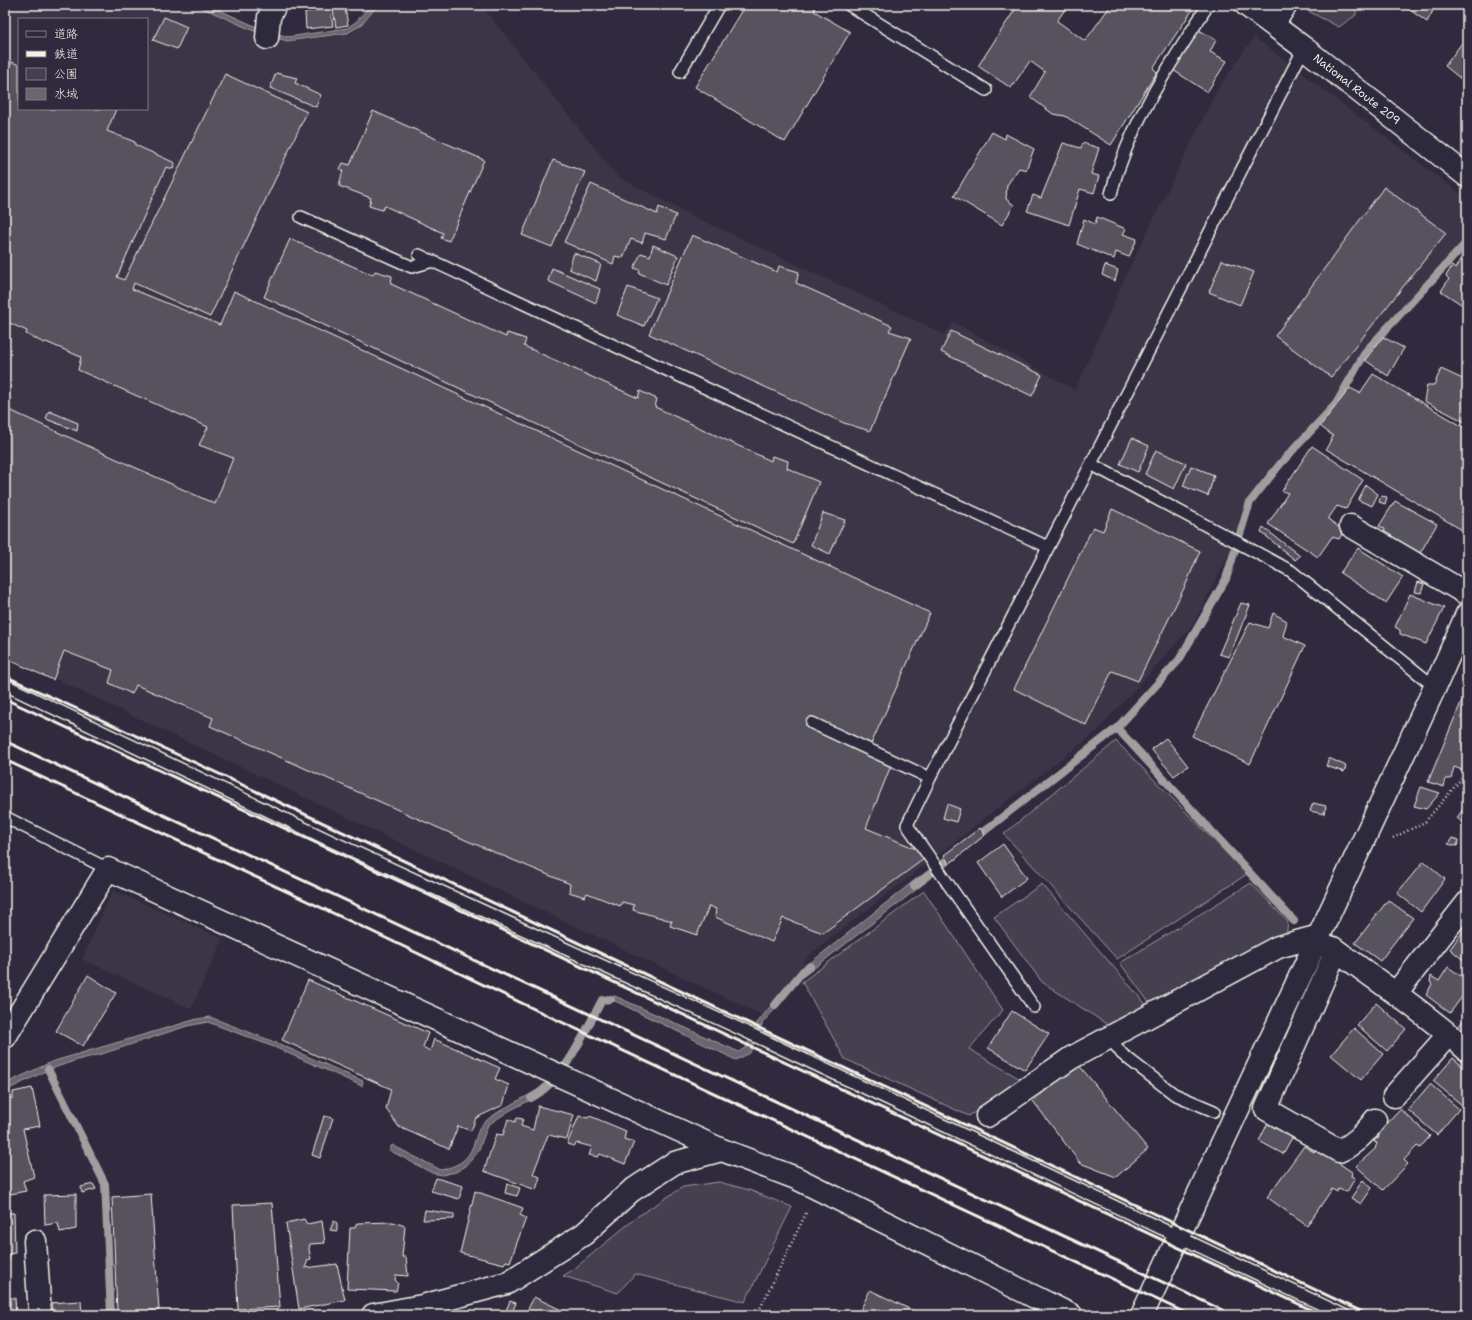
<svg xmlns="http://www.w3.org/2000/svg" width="1472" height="1320" font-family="'Shantell Sans','Klee One',sans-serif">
<rect width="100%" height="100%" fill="#2f2a3d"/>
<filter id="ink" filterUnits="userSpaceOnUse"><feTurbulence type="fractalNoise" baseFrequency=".025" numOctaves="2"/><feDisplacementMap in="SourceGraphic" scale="8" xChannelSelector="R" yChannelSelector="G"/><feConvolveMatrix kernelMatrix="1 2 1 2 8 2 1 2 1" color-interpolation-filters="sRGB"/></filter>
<g filter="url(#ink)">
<path fill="#3b3647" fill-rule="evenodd" d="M 5,5 L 194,5 L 259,35 L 285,42 L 352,34 L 376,5 L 481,5 L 617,176 L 697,218 L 944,334 L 954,322 L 1075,390 L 1125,277 L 1218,88 L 1254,37 L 1467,199 L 1467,238 L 1262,491 L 1192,626 L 1096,732 L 808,956 L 766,1017 L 5,655 ZM 19,19 L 147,19 L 147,109 L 19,109 Z
M 113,890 L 223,939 L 191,1009 L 82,959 Z"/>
<path fill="#454050" stroke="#9c989c" d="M 1308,5 L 1356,5 L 1356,15 L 1339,27 L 1306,10 Z
M 1116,741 L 1247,874 L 1117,959 L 1004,834 Z
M 1251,883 L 1288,922 L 1286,937 L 1153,1008 L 1120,963 Z
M 1042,884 L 1149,1008 L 1108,1025 L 1042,982 L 994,917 Z
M 924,891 L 1003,1010 L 969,1049 L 1022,1080 L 969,1116 L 845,1059 L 802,982 Z
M 719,1182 L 749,1190 L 792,1207 L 745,1302 L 635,1274 L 618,1293 L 563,1276 L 574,1269 L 638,1216 L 683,1187 Z"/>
<path fill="#6a6670" stroke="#a19ea0" d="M 196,5 L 208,5 L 257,27 L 288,37 L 347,28 L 357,21 L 370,5 L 378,5 L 361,25 L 348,33 L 287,41 L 256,32 Z
M 920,876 L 926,882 L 804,976 L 800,971 Z
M 615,996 L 739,1052 L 746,1047 L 757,1023 L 779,996 L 783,1001 L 763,1022 L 750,1053 L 736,1060 L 615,1001 L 602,1003 L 600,998 Z
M 210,1017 L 277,1043 L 363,1081 L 362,1086 L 274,1047 L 208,1022 L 187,1026 L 102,1054 L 77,1060 L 48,1070 L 5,1091 L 5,1084 L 51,1062 L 197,1019 Z
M 538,1090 L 540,1095 L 509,1111 L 488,1125 L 478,1152 L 466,1166 L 456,1172 L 442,1175 L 432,1173 L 389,1150 L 392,1145 L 441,1170 C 460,1165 469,1160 475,1140 C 477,1136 478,1129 481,1126 C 492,1113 522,1099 538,1090 Z"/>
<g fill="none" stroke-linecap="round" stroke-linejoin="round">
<path stroke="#a19ea0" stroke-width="8" d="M 1117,728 L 1294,921
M 974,839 L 1117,728 L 1179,660 L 1226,579 L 1250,502 L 1281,463 L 1336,404 L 1366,351 L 1467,242
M 914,886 L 956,854
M 775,1005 L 803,971 L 810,966
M 48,1069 L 105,1184 L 111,1315
M 531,1098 C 565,1080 584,1033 602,1000 L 611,999"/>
</g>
<path fill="#56525f" stroke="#f4f1e8" d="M 745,5 L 815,5 L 814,11 L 850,32 L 785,142 L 695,87 Z
M 1018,5 L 1068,5 L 1057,21 L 1085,41 L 1111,5 L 1115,5 L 1120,8 L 1122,5 L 1196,5 L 1153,68 L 1157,72 L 1111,145 L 1065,116 L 1053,114 L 1030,97 L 1045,72 L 1030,61 L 1011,88 L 978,66 Z
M 1403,5 L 1436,5 L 1427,22 Z
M 345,8 L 348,25 L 336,27 L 333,10 Z
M 330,9 L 333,26 L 306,29 L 305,12 Z
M 164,17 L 187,27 L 177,49 L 153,40 Z
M 1199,30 L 1216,40 L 1210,52 L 1227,61 L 1207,92 L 1173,70 Z
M 1467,36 L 1467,77 L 1464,76 L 1461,79 L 1445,66 Z
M 12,62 L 19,65 L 19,109 L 116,109 L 107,131 L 135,142 L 135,145 L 175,163 L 173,169 L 166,167 L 117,277 L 124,280 L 225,74 L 307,112 L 210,317 L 134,283 L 132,289 L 220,325 L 234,291 L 930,613 L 867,753 L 892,763 L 866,828 L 926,853 L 924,859 L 823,933 L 783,918 L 772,942 L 715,917 L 716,909 L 709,906 L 697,935 L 670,926 L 672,921 L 633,910 L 634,905 L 622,902 L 620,906 L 587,893 L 585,897 L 569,892 L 570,884 L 470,842 L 210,726 L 213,718 L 136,685 L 132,694 L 109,683 L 113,670 L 64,651 L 53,680 L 5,658 L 5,408 L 215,504 L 233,458 L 199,445 L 208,427 L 78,370 L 81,357 L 46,342 L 44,343 L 26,334 L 27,331 L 5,321 L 5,64 L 10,66 Z
M 276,73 L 297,78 L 295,83 L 321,95 L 316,107 L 270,88 Z
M 373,111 L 484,160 L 449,241 L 441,238 L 443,233 L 385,206 L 382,210 L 369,206 L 371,198 L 339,186 L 343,170 L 340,169 L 343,163 L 350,165 Z
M 992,132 L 1005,139 L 1006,134 L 1034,149 L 1026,170 L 1019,168 L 1007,185 L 1006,199 L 1014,205 L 1002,225 L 954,196 Z
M 1063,143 L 1081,148 L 1083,143 L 1099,148 L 1091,174 L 1099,176 L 1094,193 L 1080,189 L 1069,225 L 1027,211 L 1033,195 L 1041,198 Z
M 553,160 L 585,172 L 552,247 L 522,235 Z
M 591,184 L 657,214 L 659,207 L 676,215 L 666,239 L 645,233 L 642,243 L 631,239 L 623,258 L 615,256 L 613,264 L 564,242 Z
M 1384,187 L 1446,233 L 1331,377 L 1275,336 Z
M 1097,217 L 1126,229 L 1123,234 L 1137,239 L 1129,257 L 1116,252 L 1114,259 L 1077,244 L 1084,219 L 1095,224 Z
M 692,235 L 777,272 L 779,266 L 799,272 L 796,283 L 892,326 L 889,331 L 911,338 L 870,431 L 844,423 L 649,334 Z
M 290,239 L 373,275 L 375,271 L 392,276 L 391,284 L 506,337 L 507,333 L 526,339 L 524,346 L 638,398 L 640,391 L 657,399 L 655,407 L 771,461 L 772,456 L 788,461 L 787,468 L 819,482 L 793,544 L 264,297 Z
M 653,245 L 678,256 L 666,285 L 639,273 L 640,270 L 634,268 L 641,253 L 650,256 Z
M 1464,252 L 1467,254 L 1467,308 L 1441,291 L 1449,279 L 1446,276 L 1452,266 L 1455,269 Z
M 574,253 L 601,264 L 596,281 L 569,269 Z
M 1222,260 L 1254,272 L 1240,305 L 1209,292 Z
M 1105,265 L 1118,270 L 1115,281 L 1102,275 Z
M 552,268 L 600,289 L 596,303 L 548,281 Z
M 628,287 L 657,298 L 644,326 L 617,315 Z
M 951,331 L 1042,375 L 1032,396 L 941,352 Z
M 1383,337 L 1404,348 L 1388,376 L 1365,360 Z
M 1441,369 L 1467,381 L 1467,423 L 1424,401 L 1427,385 L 1434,385 Z
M 1373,374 L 1467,429 L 1467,533 L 1326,449 L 1333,436 L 1320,426 L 1350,388 L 1360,393 Z
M 49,411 L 78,423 L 77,431 L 46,419 Z
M 1132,438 L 1149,446 L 1138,472 L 1120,464 Z
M 1312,446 L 1363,480 L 1346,509 L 1337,506 L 1328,519 L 1344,531 L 1339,539 L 1332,537 L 1318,557 L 1268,524 L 1288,493 L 1282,491 Z
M 1156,450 L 1186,463 L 1174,489 L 1145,474 Z
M 1191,466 L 1214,475 L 1208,496 L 1183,486 Z
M 1366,485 L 1378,494 L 1372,506 L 1358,500 Z
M 1381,496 L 1387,497 L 1385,504 L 1379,502 Z
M 1395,501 L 1437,524 L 1419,555 L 1384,533 L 1385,529 L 1379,526 Z
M 1112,509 L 1200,551 L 1187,582 L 1138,681 L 1112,671 L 1086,725 L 1014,689 L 1093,527 L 1103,531 Z
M 823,513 L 845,520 L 830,554 L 811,545 Z
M 1263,527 L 1300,556 L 1295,560 L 1261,532 Z
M 1358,548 L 1403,577 L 1386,603 L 1340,573 Z
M 1418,582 L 1424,584 L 1421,593 L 1415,592 Z
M 1410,594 L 1444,608 L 1426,644 L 1400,634 L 1400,630 L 1395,627 Z
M 1241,603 L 1250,605 L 1229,657 L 1219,654 Z
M 1273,613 L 1287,621 L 1283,636 L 1305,646 L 1250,764 L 1192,736 L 1250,622 L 1268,628 Z
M 1462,700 L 1467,703 L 1467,759 L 1465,758 L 1462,770 L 1454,767 L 1451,779 L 1446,779 L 1444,787 L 1428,782 Z
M 1166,738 L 1188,766 L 1174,776 L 1151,749 Z
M 1329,758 L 1346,766 L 1344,772 L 1326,766 Z
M 1421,787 L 1440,793 L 1426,809 L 1414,806 Z
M 1313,803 L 1326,806 L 1324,814 L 1310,811 Z
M 1467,803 L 1467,826 L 1457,818 Z
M 947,804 L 960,809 L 956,822 L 943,818 Z
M 980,828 L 985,835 L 949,864 L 944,855 Z
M 1452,838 L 1459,840 L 1457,846 L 1448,844 Z
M 1003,844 L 1027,878 L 1002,897 L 978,863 Z
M 1424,861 L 1445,879 L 1421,912 L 1397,893 Z
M 1388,900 L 1413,918 L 1380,961 L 1355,943 Z
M 1467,926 L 1467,963 L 1450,949 Z
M 1448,967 L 1467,980 L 1467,990 L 1450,1013 L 1426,995 L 1432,984 L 1430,982 L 1431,976 L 1439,981 Z
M 88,975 L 116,993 L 83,1046 L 56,1031 Z
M 308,980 L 428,1033 L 423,1047 L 430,1051 L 434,1039 L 500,1068 L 495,1079 L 509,1085 L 503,1105 L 476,1118 L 471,1131 L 458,1126 L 449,1149 L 399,1127 L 386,1109 L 391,1089 L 282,1040 Z
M 1376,1003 L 1406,1029 L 1387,1051 L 1357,1025 Z
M 1012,1011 L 1049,1034 L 1025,1070 L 988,1048 Z
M 1467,1016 L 1467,1035 L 1457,1028 Z
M 1354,1028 L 1383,1054 L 1361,1080 L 1331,1055 Z
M 1453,1058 L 1467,1070 L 1467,1102 L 1463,1106 L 1433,1081 Z
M 1078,1064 L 1148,1149 L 1116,1177 L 1080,1163 L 1033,1101 Z
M 1430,1084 L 1459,1109 L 1437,1135 L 1408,1110 Z
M 32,1088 L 40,1126 L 23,1129 L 34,1177 L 23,1181 L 26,1191 L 5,1195 L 5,1099 L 13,1098 L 13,1092 Z
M 538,1106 L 574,1115 L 567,1139 L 548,1135 L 533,1174 L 540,1177 L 536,1190 L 484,1171 L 496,1134 L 503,1135 L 508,1119 L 515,1122 L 517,1118 L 523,1119 L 521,1126 L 533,1130 Z
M 1400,1109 L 1430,1136 L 1420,1148 L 1417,1146 L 1404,1160 L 1408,1164 L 1383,1190 L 1356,1166 L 1375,1149 L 1377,1143 L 1374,1142 L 1376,1137 L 1378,1138 L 1381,1129 Z
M 324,1116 L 333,1118 L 320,1158 L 312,1155 Z
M 579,1116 L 588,1118 L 590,1116 L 626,1131 L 624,1139 L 634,1142 L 625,1164 L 600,1154 L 598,1157 L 589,1155 L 592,1147 L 577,1143 L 574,1146 L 567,1144 Z
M 1269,1121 L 1294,1134 L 1283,1154 L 1259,1141 Z
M 1304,1146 L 1314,1152 L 1316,1148 L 1352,1172 L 1351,1176 L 1355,1178 L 1347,1192 L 1338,1189 L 1337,1192 L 1332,1189 L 1307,1226 L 1267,1197 Z
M 436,1178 L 463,1186 L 459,1199 L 431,1191 Z
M 1363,1180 L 1372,1188 L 1361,1204 L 1351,1198 Z
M 93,1184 L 96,1189 L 82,1193 L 81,1187 Z
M 507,1184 L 520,1188 L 517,1196 L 505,1193 Z
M 475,1191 L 523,1208 L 520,1215 L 526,1218 L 510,1262 L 506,1261 L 504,1264 L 460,1253 Z
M 76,1194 L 76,1229 L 60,1232 L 58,1223 L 45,1225 L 44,1195 Z
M 151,1194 L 159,1310 L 117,1312 L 112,1197 Z
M 272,1203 L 280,1307 L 238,1309 L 233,1205 Z
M 425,1210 L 454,1214 L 454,1219 L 423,1220 Z
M 5,1213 L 14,1213 L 15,1253 L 9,1254 L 9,1260 L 5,1260 Z
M 304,1219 L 307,1224 L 322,1221 L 325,1243 L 310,1244 L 309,1249 L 311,1259 L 308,1260 L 305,1268 L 337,1264 L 345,1300 L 299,1309 L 286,1223 Z
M 334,1221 L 337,1223 L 337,1231 L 330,1230 Z
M 393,1222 L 405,1226 L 402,1257 L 406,1257 L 408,1276 L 396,1275 L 395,1280 L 398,1283 L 396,1291 L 347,1289 L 350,1228 L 355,1228 L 357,1223 Z
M 870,1290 L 922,1315 L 858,1315 Z
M 534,1297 L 572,1315 L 525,1315 Z
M 5,1298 L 15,1298 L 16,1315 L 5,1315 Z
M 81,1301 L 82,1315 L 50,1315 L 49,1303 Z
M 510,1301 L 516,1303 L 511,1315 L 504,1315 Z"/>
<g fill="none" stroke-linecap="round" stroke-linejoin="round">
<g stroke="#f4f1e8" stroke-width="14">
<path id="service" d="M 849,5 L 986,90
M 680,72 L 719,5
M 1111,194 C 1114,184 1116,174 1120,165 C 1140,107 1176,56 1208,5
M 301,217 L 412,267 L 433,261
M 419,255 L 1048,547
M 1091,464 L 1291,571 L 1435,687
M 5,685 L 329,840 L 738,1028 L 1344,1315
M 812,723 L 930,778 L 1304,48
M 930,778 L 907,825 L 1034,1007
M 5,817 L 108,869
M 1110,1038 L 1122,1054 L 1174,1094 L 1214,1111"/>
</g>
<g stroke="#f4f1e8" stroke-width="25">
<path id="minor" d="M 1273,24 L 1286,5
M 267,38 L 269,17 L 275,5
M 1351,526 L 1467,594
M 1323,945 L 1333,948 C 1378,981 1425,1013 1467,1050
M 1336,951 L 1266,1109 L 1339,1151 C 1355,1144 1364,1134 1375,1120
M 1396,993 L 1467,903
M 5,1037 L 108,869 L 722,1150
M 1394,1096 L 1449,1034
M 987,1116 L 1071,1058 L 1278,947 L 1319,936
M 35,1241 L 40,1315
M 373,1315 L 422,1306 L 507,1283 L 584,1234 L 631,1191 L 674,1163 L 722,1150 L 796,1178 L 1071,1315"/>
</g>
<g stroke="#f4f1e8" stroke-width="25">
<path id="tertiary" d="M 1142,1315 L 1435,687 L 1467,614"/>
</g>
<g stroke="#f4f1e8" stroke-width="25">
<path id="trunk" d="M 1246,5 L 1304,48 L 1467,176"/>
</g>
<path stroke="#f4f1e8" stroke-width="2.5" stroke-dasharray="1 3" stroke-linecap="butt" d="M 1393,838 L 1425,822 L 1467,772
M 757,1315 L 807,1211"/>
<use href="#service" stroke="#2f2a3d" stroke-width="11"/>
<use href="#minor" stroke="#2f2a3d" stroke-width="22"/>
<use href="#tertiary" stroke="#2f2a3d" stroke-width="22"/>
<use href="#trunk" stroke="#2f2a3d" stroke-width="22"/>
<path stroke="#f4f1e8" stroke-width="3" d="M 5,676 L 198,764 L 1369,1315
M 5,699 L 403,883 L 1322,1315
M 5,741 L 1233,1315
M 5,760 L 369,930 L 555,1019 L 1190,1315"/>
</g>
</g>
<g text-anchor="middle" stroke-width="3" stroke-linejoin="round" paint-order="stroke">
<g font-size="11" fill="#f4f1e8" stroke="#2f2a3d">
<text transform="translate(1357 89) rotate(38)" y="4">National Route 209</text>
</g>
</g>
<rect width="1472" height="1320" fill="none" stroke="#2f2a3d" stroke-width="20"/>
<rect x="10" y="10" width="1452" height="1300" fill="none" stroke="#f4f1e8" stroke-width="1.5" filter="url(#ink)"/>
<rect x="18" y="18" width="130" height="92" fill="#2f2a3d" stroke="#7e7a81"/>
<rect x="26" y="31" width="20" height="6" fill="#2f2a3d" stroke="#7e7a81"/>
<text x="54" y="38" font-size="12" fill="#f4f1e8">道路</text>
<rect x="26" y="51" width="20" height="6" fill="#f4f1e8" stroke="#7e7a81"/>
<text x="54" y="58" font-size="12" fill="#f4f1e8">鉄道</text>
<rect x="26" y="68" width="20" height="12" fill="#454050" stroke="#7e7a81"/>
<text x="54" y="78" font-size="12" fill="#f4f1e8">公園</text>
<rect x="26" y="88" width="20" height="12" fill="#6a6670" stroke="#7e7a81"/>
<text x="54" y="98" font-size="12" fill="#f4f1e8">水域</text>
</svg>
